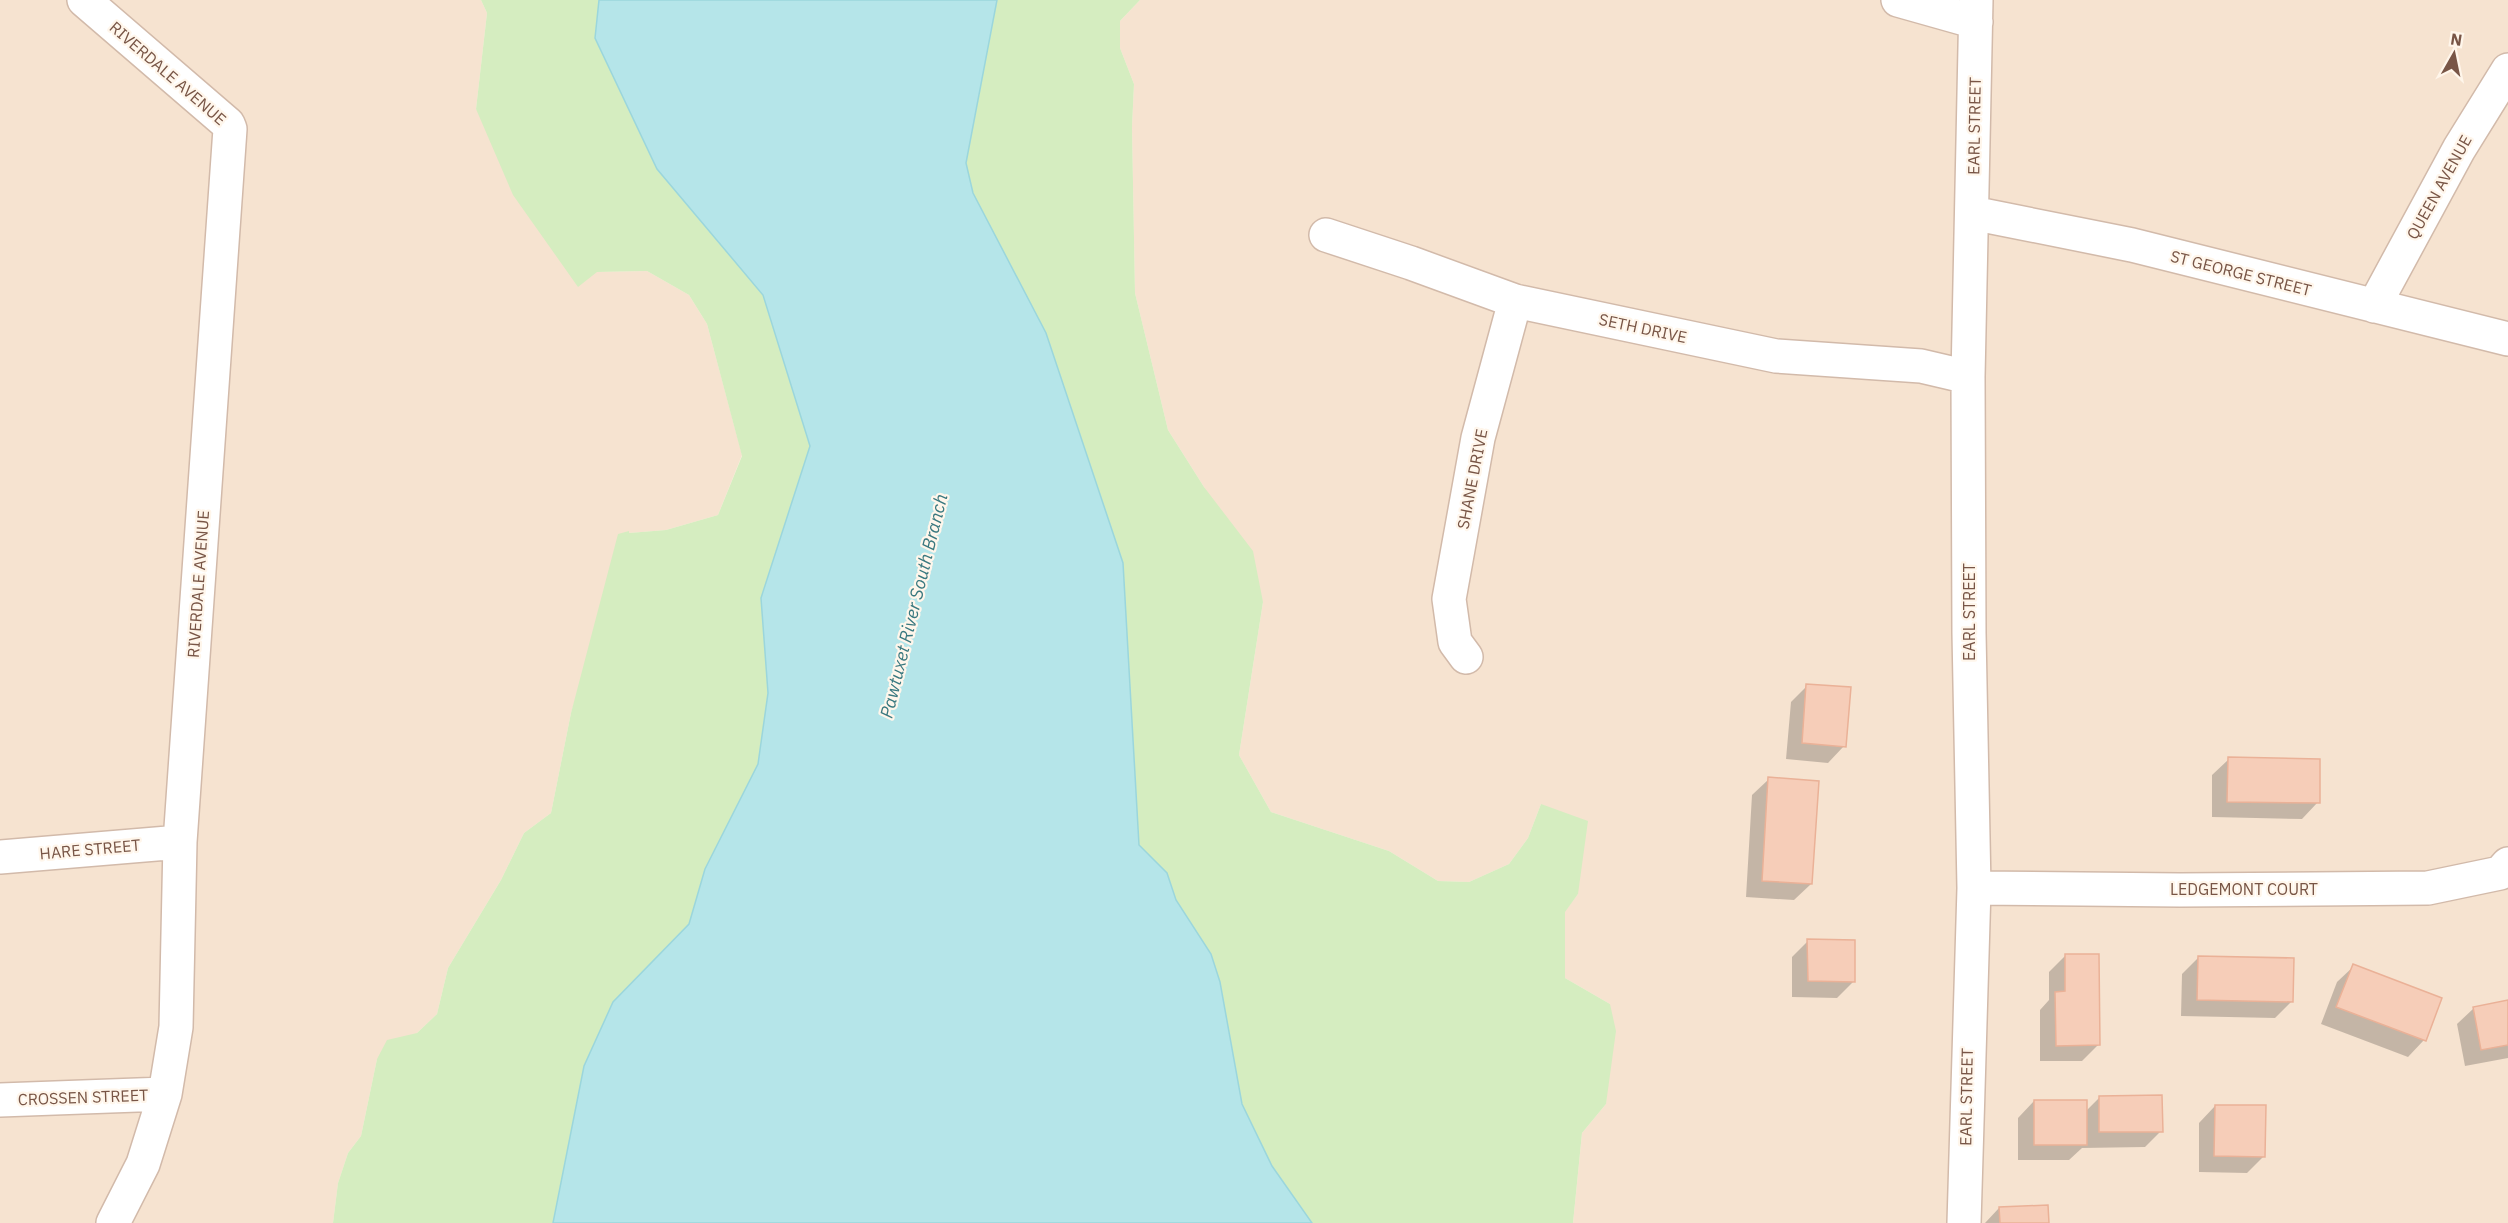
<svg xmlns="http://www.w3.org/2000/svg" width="2508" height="1223" font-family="'IBM Plex Sans',sans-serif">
<rect width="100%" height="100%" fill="#fef2e3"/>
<path fill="#f6e3d0" d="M 0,0 L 481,0 L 487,13 L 476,109 L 597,272 L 647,271 L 689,295 L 707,324 L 742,455 L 718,515 L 666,530 L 629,533 L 571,713 L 551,813 L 524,833 L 501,880 L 448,968 L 437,1014 L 417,1033 L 377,1059 L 361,1136 L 348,1153 L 338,1183 L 333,1223 L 0,1223 Z
M 1140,0 L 2508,0 L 2508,1223 L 1573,1223 L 1582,1133 L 1606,1104 L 1610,1004 L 1565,978 L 1565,911 L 1578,894 L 1541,804 L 1528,838 L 1509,864 L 1469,882 L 1438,881 L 1389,851 L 1271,812 L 1239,755 L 1263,602 L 1204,487 L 1168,430 L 1135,293 L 1132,127 L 1134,84 L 1120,48 L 1120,21 Z"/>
<path fill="#d5edc0" d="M 481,0 L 599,0 L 595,38 L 657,169 L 763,295 L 810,446 L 761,598 L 768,693 L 758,764 L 705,869 L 689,924 L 613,1002 L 584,1066 L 553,1223 L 333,1223 L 338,1183 L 348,1153 L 361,1136 L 377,1059 L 387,1040 L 417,1033 L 437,1014 L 448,968 L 501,880 L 524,833 L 551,813 L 571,713 L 618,534 L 629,531 L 629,533 L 666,530 L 718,515 L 742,456 L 707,324 L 689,295 L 647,271 L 597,272 L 578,287 L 513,195 L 476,109 L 487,13 Z
M 997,0 L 1140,0 L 1120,21 L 1120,48 L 1134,84 L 1132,127 L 1135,293 L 1168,430 L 1204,487 L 1253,551 L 1263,602 L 1239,755 L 1271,812 L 1389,851 L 1438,881 L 1469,882 L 1509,864 L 1528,838 L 1541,804 L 1588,821 L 1578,894 L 1565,912 L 1565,978 L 1610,1004 L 1616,1031 L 1606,1104 L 1582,1133 L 1573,1223 L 1312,1223 L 1272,1166 L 1242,1104 L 1220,982 L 1211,954 L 1176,900 L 1167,873 L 1139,845 L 1123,563 L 972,192 L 966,163 Z"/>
<path fill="#b5e5e9" stroke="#9bd6dc" stroke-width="1.5" d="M 599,0 L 997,0 L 966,163 L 973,193 L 1046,333 L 1123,563 L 1139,845 L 1167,873 L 1176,900 L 1211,954 L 1220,982 L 1242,1104 L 1272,1166 L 1312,1223 L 553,1223 L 584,1066 L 613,1002 L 689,924 L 705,869 L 758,764 L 768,693 L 761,598 L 810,446 L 763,295 L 657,169 L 595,38 Z"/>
<path fill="#0003" d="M 1807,686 L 1844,746 L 1828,763 L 1786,759 L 1791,702 Z
M 2229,759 L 2318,802 L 2302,819 L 2212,817 L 2212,775 Z
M 1769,779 L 1811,884 L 1794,900 L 1746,897 L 1752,795 Z
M 1808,941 L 1853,982 L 1837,998 L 1792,997 L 1792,957 Z
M 2065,956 L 2099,1044 L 2082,1061 L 2040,1061 L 2040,1010 L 2049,1000 L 2049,972 Z
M 2199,957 L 2292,1001 L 2275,1018 L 2181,1016 L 2182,974 Z
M 2354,966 L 2424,1040 L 2408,1057 L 2321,1024 L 2337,982 Z
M 2508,1002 L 2508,1058 L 2465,1066 L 2457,1024 L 2474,1008 Z
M 2100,1097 L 2161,1131 L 2145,1147 L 2082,1148 L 2069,1160 L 2018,1160 L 2018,1118 L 2034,1101 L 2086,1111 Z
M 2215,1106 L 2264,1156 L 2247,1173 L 2199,1172 L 2199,1123 Z
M 1999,1208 L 2048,1223 L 1985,1223 Z"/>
<path fill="#f6cdb8" stroke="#eab197" stroke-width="1.5" d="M 1806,684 L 1851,687 L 1846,747 L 1802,743 Z
M 2228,757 L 2320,759 L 2320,803 L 2227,802 Z
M 1768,777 L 1819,781 L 1812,884 L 1762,881 Z
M 1807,939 L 1855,940 L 1855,982 L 1808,981 Z
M 2065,954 L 2099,954 L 2100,1045 L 2056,1046 L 2055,992 L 2065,991 Z
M 2198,956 L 2294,958 L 2293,1002 L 2197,1000 Z
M 2353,964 L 2442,998 L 2426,1041 L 2336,1007 Z
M 2508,1000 L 2508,1045 L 2481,1050 L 2473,1007 Z
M 2162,1095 L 2163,1132 L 2099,1132 L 2099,1096 Z
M 2034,1100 L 2087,1100 L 2087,1145 L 2034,1145 Z
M 2215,1105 L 2266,1105 L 2265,1157 L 2214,1156 Z
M 2048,1205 L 2049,1223 L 2000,1223 L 1999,1207 Z"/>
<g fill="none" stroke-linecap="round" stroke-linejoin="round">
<g stroke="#d2baaa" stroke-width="36">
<path id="minor" d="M 84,0 L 228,124 L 230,129 L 180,842 L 176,1027 L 165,1094 L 143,1164 L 113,1223
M 1898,0 L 1976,22
M 1972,213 L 2132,245 L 2508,339
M 1326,235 L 1411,263 L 1515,301 L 1776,356 L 1921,366 L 1968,377
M 2374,306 L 2459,149 L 2508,70
M 1466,657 L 1455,642 L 1449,599 L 1478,438 L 1515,301
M 0,857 L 180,842
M 1974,888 L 2180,890 L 2428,888 L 2500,873 L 2508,864
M 0,1100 L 165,1094
M 1964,1223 L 1974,888 L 1969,633 L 1968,377 L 1976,0"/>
</g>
<use href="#minor" stroke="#fff" stroke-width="33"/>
</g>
<g text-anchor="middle" stroke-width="4.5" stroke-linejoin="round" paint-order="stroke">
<g font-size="16" fill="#785546" stroke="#fff6eb">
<text transform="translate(168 73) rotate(41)" y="6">RIVERDALE AVENUE</text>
<text transform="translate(1974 126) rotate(-89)" y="6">EARL STREET</text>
<text transform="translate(2439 187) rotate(-61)" y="6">QUEEN AVENUE</text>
<text transform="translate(2241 273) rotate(14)" y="6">ST GEORGE STREET</text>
<text transform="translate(1643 328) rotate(12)" y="6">SETH DRIVE</text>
<text transform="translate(1472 479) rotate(-79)" y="6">SHANE DRIVE</text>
<text transform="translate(198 584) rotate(-86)" y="6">RIVERDALE AVENUE</text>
<text transform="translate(1969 612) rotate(-90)" y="6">EARL STREET</text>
<text transform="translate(90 849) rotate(-5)" y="6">HARE STREET</text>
<text x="2244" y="895">LEDGEMONT COURT</text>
<text transform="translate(83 1097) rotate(-2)" y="6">CROSSEN STREET</text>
<text transform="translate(1966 1097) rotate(-89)" y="6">EARL STREET</text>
</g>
<g font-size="18" font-style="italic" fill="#39787f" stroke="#fff6eb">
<text transform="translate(914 606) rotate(-76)" y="6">Pawtuxet River South Branch</text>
</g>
</g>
<g transform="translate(2454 54) rotate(9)" stroke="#fff6eb" stroke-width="4.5" paint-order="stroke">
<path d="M0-4.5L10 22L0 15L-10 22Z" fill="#785546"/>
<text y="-9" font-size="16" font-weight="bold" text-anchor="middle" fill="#785546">N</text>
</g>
</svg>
